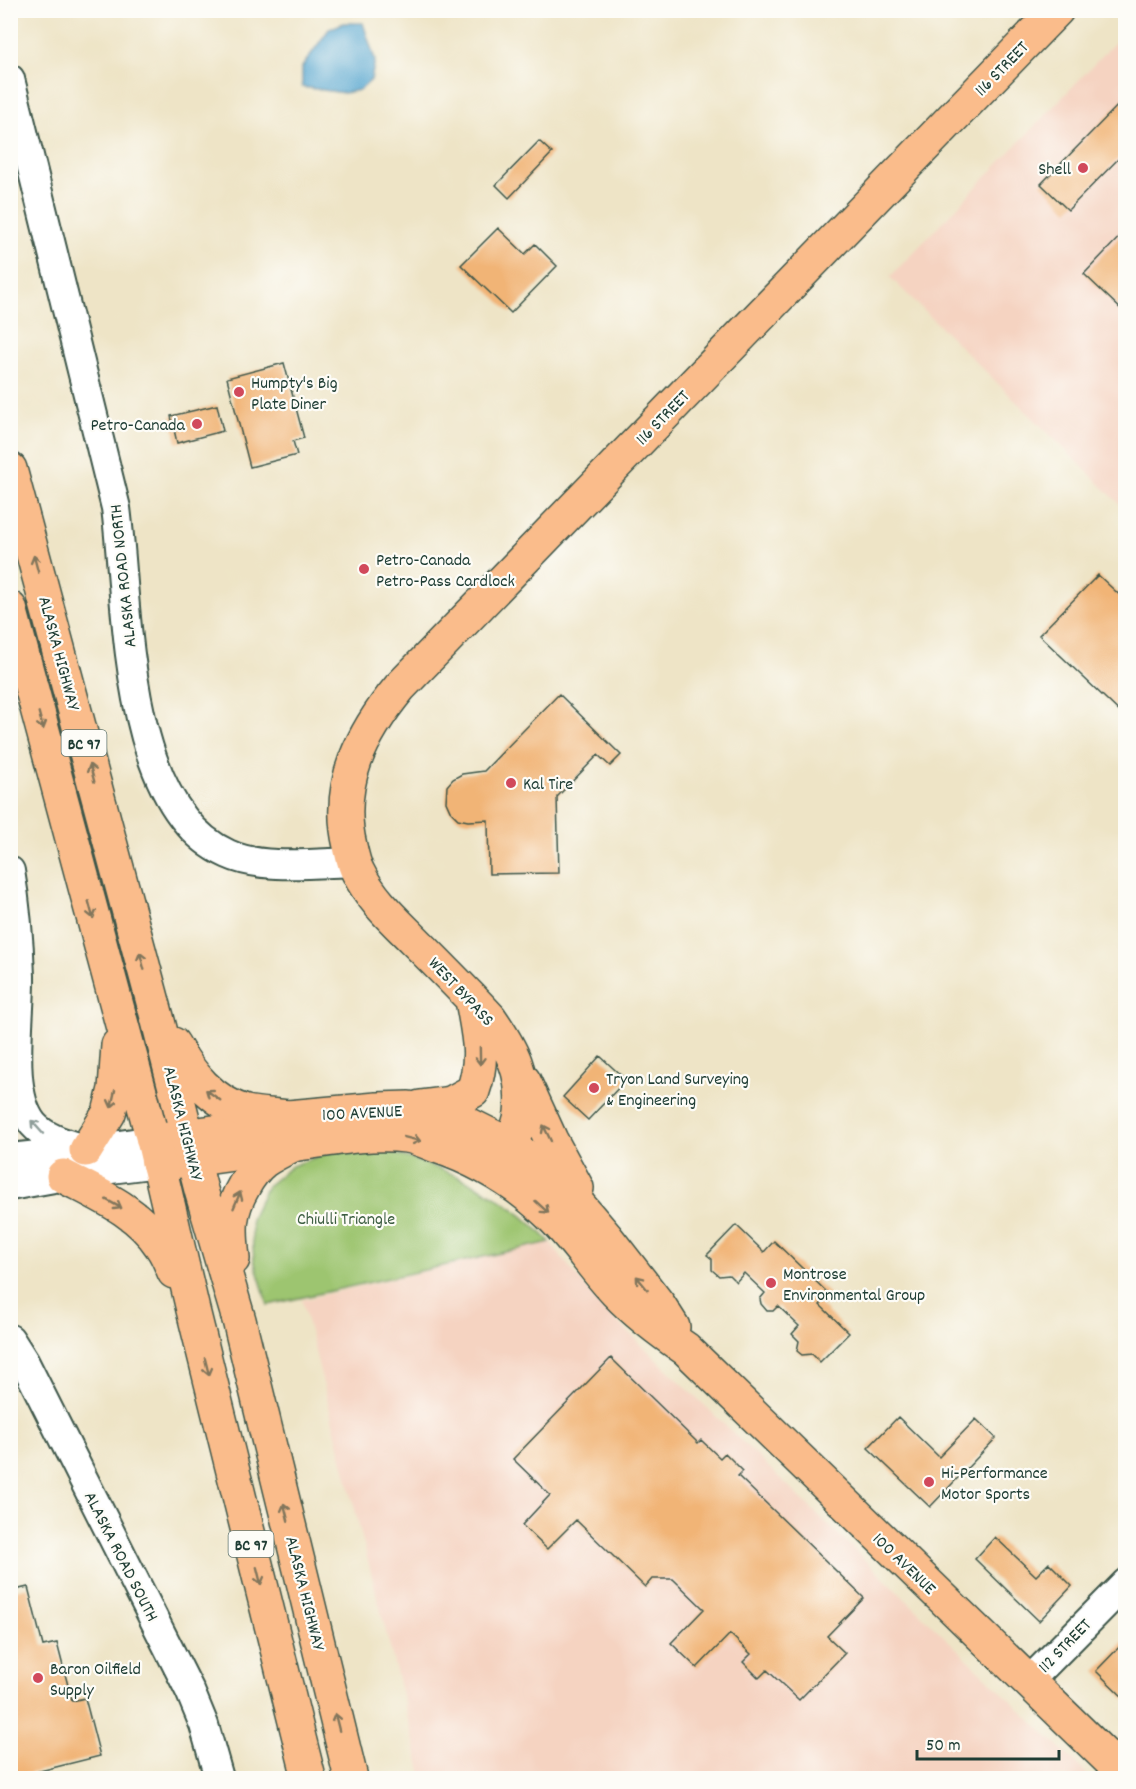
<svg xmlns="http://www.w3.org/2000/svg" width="1136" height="1789" font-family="Dekko,sans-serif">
<rect width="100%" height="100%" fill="#fdfcf7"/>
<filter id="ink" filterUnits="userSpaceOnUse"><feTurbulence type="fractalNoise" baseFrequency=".0167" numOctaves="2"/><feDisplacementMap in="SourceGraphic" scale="12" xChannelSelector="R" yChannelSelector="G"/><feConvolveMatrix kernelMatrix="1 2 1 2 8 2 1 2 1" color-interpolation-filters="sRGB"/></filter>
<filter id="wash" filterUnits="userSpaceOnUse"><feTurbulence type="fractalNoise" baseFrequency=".008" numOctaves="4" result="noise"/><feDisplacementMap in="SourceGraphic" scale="24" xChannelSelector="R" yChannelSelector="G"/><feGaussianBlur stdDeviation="1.35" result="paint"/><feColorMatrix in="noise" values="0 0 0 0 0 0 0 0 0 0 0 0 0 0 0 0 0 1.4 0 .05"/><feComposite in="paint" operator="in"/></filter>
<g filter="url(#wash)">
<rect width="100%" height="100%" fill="#eee4c6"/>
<path fill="#f5d3c1" d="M 1125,32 L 1125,509 L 890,277 Z
M 550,1242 L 578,1278 L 617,1321 L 1091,1778 L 423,1778 L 302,1300 Z"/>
<path fill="#9dc570" stroke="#5e8152" stroke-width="1.5" d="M 370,1147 C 439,1165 501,1188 550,1242 L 268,1305 L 254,1260 L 251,1219 L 267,1186 L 292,1166 L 330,1152 Z"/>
<path fill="#54a5cf" stroke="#3a7182" stroke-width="1.5" d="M 343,23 L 363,23 L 375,60 L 371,80 L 360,90 L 344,93 L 302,87 L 302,67 L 329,29 Z"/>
<g id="blocks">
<path fill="#f1b476" d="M 1126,97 L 1126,151 L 1068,210 L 1041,184 Z
M 539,141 L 552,153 L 509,198 L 496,185 Z
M 498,228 L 525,254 L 535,244 L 557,266 L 511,313 L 461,265 Z
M 1126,230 L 1126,314 L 1084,274 Z
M 284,363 L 304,438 L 293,441 L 297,455 L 250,467 L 227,378 Z
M 217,405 L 223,431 L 177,443 L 171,416 Z
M 1098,575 L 1126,601 L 1126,718 L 1039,635 Z
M 559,694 L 621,755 L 610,766 L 598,755 L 557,797 L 559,873 L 489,874 L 488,820 L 468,821 L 458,819 L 450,811 L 446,802 L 447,786 L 453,779 L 462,774 L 484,771 Z
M 600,1056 L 626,1080 L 588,1120 L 563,1097 Z
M 736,1225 L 764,1252 L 774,1241 L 830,1295 L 820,1305 L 849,1333 L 820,1362 L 812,1354 L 802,1355 L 797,1351 L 799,1341 L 792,1334 L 799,1326 L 778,1306 L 773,1311 L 767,1311 L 761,1304 L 760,1299 L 765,1293 L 744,1273 L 736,1282 L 729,1275 L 719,1276 L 712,1270 L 712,1259 L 707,1255 Z
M 611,1358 L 698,1443 L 701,1440 L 720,1458 L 725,1453 L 743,1471 L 738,1476 L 864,1598 L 827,1636 L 845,1653 L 799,1700 L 767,1670 L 759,1678 L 743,1662 L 751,1654 L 730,1634 L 697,1668 L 671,1643 L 704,1609 L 673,1579 L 652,1579 L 645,1587 L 576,1520 L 547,1549 L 522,1525 L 550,1495 L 513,1459 Z
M 898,1417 L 939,1457 L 976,1419 L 996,1438 L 930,1507 L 868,1448 Z
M 995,1537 L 1036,1576 L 1049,1563 L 1072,1586 L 1039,1621 L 975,1559 Z
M 10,1574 L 15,1590 L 28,1587 L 43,1646 L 57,1643 L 72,1701 L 85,1698 L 100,1756 L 16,1777 L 10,1754 Z
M 1126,1640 L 1126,1700 L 1096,1671 Z"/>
</g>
</g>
<g filter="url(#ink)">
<use href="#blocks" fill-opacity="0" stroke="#3e564a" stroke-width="1.5"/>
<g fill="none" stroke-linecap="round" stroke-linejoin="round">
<g stroke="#3e564a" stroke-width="32">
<path id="minor" d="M 10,79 L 116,508 C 129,606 122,806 228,854 C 262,870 316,863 354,862
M 10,871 C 16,905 19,940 20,976 C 21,1017 7,1091 33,1124 C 46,1139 68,1144 86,1150
M 10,1158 L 86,1150 L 153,1140
M 10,1186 L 87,1172 L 158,1163
M 10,1339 L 24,1361 L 190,1691 L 204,1725 L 219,1778
M 1028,1682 L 1126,1583"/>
</g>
<g stroke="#3e564a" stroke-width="36">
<path id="major" d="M 524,1081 L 551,1140 L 577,1188
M 420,1107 L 451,1103 L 473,1091 C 485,1057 478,1035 472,1000
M 153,1140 L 228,1130 L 288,1117 L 377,1109 L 409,1108 L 468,1124 L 510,1145 L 548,1172 L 572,1197 L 607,1238 L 659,1305 L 673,1327
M 158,1163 C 208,1159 257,1150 306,1143 C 339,1138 373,1132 406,1136 C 416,1137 426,1142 436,1146 C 480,1161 518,1184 551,1216 C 575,1239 593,1268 616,1292 C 637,1314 661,1332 686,1349 L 1126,1776
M 495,1172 C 504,1157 519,1130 521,1113 C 525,1073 512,1050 490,1018 C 465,991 439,965 413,939 C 393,919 371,899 358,872 C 354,865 352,855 350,846 C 335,784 362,733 400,687 L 1057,10"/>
</g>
<g stroke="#3e564a" stroke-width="36">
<path id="highway" d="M 10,469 L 157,1017 L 201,1190 L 239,1320 L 351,1778
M 10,608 L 153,1140 L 193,1310 L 309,1778
M 173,1044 C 190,1074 212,1102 246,1112 C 260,1115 275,1115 288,1117
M 86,1150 L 109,1113 L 115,1089 L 118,1045
M 63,1176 C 99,1195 138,1211 161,1246 C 167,1254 170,1263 174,1272
M 233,1259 C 230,1230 228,1213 244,1186 C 249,1177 255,1168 264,1161 C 273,1155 283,1150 293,1145"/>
</g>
<use href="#minor" stroke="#fff" stroke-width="28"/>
<use href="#major" stroke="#fabc8b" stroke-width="33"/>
<use href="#highway" stroke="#fabc8b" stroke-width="33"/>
</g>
<defs><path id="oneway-shaft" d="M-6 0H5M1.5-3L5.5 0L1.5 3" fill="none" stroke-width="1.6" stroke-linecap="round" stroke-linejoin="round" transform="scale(1.5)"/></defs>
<g stroke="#82765b">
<use href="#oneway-shaft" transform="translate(36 564) rotate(-105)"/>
<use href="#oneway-shaft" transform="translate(41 721) rotate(75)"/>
<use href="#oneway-shaft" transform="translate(92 773) rotate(-105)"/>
<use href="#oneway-shaft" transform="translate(91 910) rotate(75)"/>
<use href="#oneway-shaft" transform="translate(142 961) rotate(-105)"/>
<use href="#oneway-shaft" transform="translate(480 1056) rotate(89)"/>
<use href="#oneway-shaft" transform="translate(213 1095) rotate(-144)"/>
<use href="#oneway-shaft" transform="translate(113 1099) rotate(103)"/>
<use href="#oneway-shaft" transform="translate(547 1133) rotate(-116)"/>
<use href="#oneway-shaft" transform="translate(412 1139) rotate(14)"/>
<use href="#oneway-shaft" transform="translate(237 1200) rotate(-67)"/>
<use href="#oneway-shaft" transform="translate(114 1204) rotate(29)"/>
<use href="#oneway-shaft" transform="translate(542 1207) rotate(42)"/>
<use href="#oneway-shaft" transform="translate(642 1283) rotate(-129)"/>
<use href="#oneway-shaft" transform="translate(207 1367) rotate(76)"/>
<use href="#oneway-shaft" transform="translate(286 1512) rotate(-104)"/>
<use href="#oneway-shaft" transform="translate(259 1576) rotate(76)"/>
<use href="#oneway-shaft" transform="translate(337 1722) rotate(-104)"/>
</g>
<use stroke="#8f9e9a" href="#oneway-shaft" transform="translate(37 1127) rotate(-132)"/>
</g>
<g fill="#d1495b" stroke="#fdfcf7" stroke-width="2">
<circle cx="1083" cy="168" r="6"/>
<circle cx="239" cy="392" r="6"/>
<circle cx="197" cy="424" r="6"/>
<circle cx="364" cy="569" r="6"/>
<circle cx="511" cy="783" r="6"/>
<circle cx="594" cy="1088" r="6"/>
<circle cx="771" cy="1283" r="6"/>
<circle cx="929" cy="1482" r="6"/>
<circle cx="38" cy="1678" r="6"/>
</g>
<g text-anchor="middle" stroke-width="4.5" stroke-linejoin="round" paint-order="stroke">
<g fill="#fdfcf7" stroke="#62766e" stroke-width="1.5">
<rect x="61.5" y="730" width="45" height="26" rx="4.5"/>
<rect x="228.5" y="1531" width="45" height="26" rx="4.5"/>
</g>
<g font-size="16" font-weight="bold" fill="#1f3d34">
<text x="84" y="749">BC 97</text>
<text x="251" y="1550">BC 97</text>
</g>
<g font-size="18" fill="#1f3d34" stroke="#fdfcf7">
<text transform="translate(1001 68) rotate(-46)" y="6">116 STREET</text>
<text transform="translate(662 417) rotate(-46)" y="6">116 STREET</text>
<text transform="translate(122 576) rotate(-96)" y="6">ALASKA ROAD NORTH</text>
<text transform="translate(60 653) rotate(75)" y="6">ALASKA HIGHWAY</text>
<text transform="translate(462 991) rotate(47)" y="6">WEST BYPASS</text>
<text transform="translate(362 1112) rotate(-3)" y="6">100 AVENUE</text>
<text transform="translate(184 1123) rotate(76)" y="6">ALASKA HIGHWAY</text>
<text transform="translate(122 1556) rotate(63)" y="6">ALASKA ROAD SOUTH</text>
<text transform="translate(905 1563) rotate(44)" y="6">100 AVENUE</text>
<text transform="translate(306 1593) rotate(76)" y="6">ALASKA HIGHWAY</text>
<text transform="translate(1064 1645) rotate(-46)" y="6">112 STREET</text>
</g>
<g font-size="18" fill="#1f3d34" stroke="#fdfcf7" text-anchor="start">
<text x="1071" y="174" text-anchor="end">Shell</text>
<text x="251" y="388">Humpty's Big<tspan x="251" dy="21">Plate Diner</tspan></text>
<text x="185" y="430" text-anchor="end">Petro-Canada</text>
<text x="376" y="565">Petro-Canada<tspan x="376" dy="21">Petro-Pass Cardlock</tspan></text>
<text x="523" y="789">Kal Tire</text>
<text x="606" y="1084">Tryon Land Surveying<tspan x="606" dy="21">&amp; Engineering</tspan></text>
<text x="783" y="1279">Montrose<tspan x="783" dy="21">Environmental Group</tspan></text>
<text x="941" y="1478">Hi-Performance<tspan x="941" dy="21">Motor Sports</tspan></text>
<text x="50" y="1674">Baron Oilfield<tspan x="50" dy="21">Supply</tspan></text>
</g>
<g font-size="18" fill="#3e5f43" stroke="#fdfcf7">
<text x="346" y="1224">Chiulli Triangle</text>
</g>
</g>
<rect width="1136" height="1789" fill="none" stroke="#fdfcf7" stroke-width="36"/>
<path d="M917 1750v9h142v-9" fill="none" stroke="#1f3d34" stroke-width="3"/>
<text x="926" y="1750" font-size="18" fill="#1f3d34" stroke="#fdfcf7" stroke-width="4.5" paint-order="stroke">50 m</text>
</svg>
